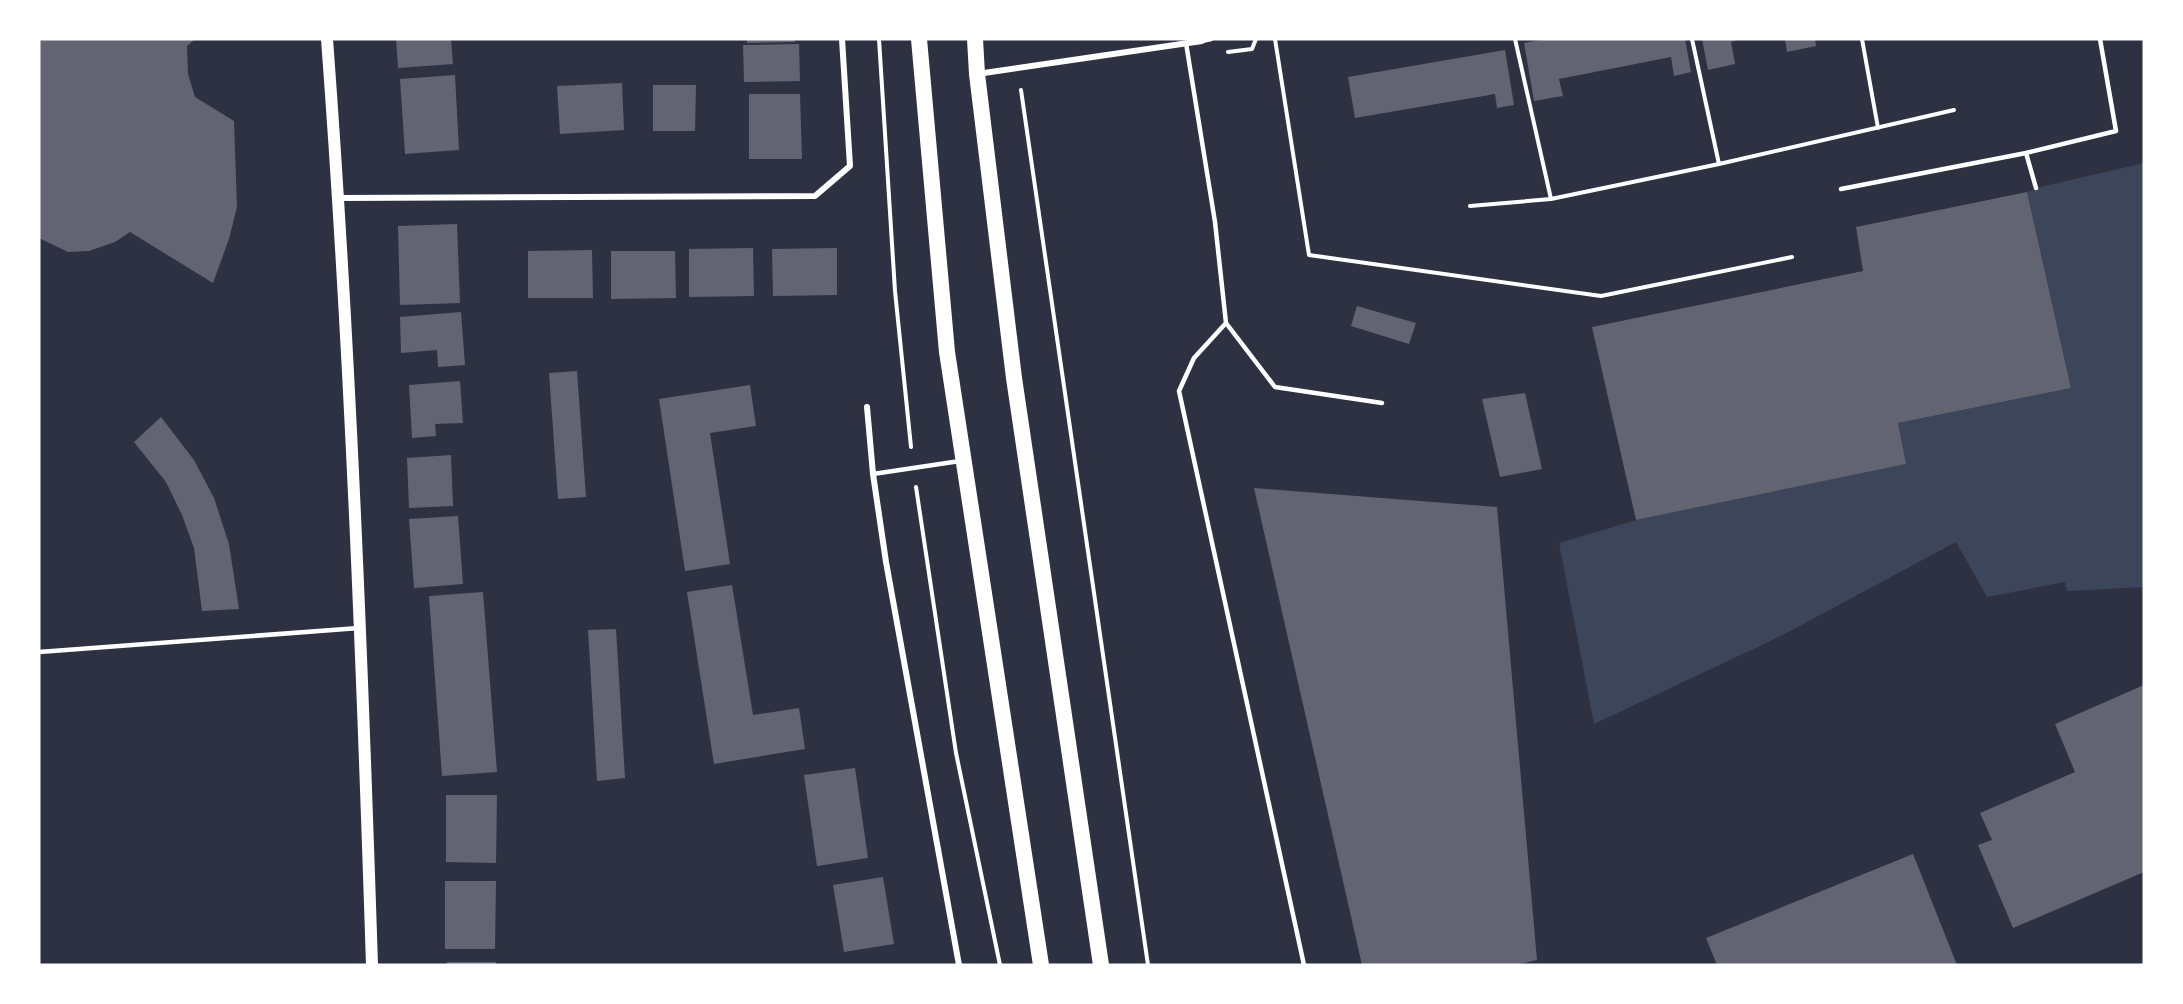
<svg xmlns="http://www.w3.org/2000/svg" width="2183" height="1004" font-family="'Golos Text',sans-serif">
<rect width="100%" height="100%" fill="#2d3142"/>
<path fill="#3c4559" d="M 2144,163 L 2144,587 L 2067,591 L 2065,582 L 1987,597 L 1956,542 L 1783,635 L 1594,724 L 1559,543 L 1636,520 L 1905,464 L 1898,423 L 2071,388 L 2027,192 L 2036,188 Z"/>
<path fill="#626471" d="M 39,39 L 195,39 L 187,46 L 188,74 L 195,97 L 234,121 L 237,207 L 229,239 L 213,283 L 130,232 L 115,242 L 89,251 L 68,252 L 39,238 Z
M 396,39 L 451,39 L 453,64 L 398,68 Z
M 747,39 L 795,39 L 795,42 L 747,43 Z
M 1545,39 L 1685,39 L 1691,72 L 1674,76 L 1671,57 L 1559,79 L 1563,96 L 1534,101 L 1524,43 Z
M 1702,39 L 1739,39 L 1731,42 L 1735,64 L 1708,70 Z
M 1785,39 L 1815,39 L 1816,46 L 1787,52 Z
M 799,44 L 800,81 L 744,82 L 743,45 Z
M 1505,50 L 1514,105 L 1497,108 L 1495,94 L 1355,118 L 1348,77 Z
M 455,75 L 459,150 L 405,154 L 400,79 Z
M 622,83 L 624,130 L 560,134 L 557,86 Z
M 653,85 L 696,85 L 695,131 L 653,131 Z
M 749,94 L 800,94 L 802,159 L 749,159 Z
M 2027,192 L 2071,388 L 1898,423 L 1906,464 L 1636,520 L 1592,327 L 1863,271 L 1856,227 Z
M 457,224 L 460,303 L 400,305 L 398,226 Z
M 753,248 L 754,296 L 689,297 L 689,249 Z
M 837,248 L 837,295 L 773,296 L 772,249 Z
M 592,250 L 593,298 L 528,298 L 528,251 Z
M 611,251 L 675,251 L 676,298 L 611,299 Z
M 1357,306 L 1416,323 L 1409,344 L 1351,326 Z
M 461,312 L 465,365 L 438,367 L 437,350 L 401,353 L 400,317 Z
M 577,371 L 586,497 L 558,499 L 549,373 Z
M 460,381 L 463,423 L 435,424 L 436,436 L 412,438 L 409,385 Z
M 750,385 L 756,426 L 710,433 L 730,564 L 685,571 L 659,399 Z
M 1525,393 L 1542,469 L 1500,477 L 1482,399 Z
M 161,417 L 194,460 L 214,498 L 229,544 L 239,609 L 202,611 L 194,548 L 182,515 L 166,482 L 134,442 Z
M 451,455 L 453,506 L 409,508 L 407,458 Z
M 1254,488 L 1497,507 L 1537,960 L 1515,965 L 1362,965 Z
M 458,516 L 463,584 L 414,588 L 409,519 Z
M 732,585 L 753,715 L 799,708 L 805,749 L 714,764 L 687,592 Z
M 483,592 L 497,772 L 442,776 L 429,596 Z
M 616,629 L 625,778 L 597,781 L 588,630 Z
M 2144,685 L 2144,872 L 2013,928 L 1978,845 L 1992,840 L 1980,813 L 2075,772 L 2055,724 Z
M 855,768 L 868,858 L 817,866 L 804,775 Z
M 446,795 L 497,795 L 496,863 L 446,862 Z
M 1913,854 L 1957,965 L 1717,965 L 1706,938 Z
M 883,877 L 894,944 L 844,952 L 833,885 Z
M 445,881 L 496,881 L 495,949 L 445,949 Z
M 447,962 L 496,962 L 496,965 L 447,965 Z"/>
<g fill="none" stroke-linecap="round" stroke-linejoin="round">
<path stroke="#fff" stroke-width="4" d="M 879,39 L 895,291 L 911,447
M 1275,39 L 1309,255 L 1601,296 L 1792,257
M 1515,39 L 1551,199
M 1692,39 L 1719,164
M 1862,39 L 1878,128
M 1228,52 L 1252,49 L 1256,39
M 1021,90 L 1148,965
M 1470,206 L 1551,199 L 1719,164 L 1954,110
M 916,487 L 956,753 L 1000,965"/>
<path stroke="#fff" stroke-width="4.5" d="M 1202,41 L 1211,39
M 1186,43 L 1215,222 L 1226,323 L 1194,358 L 1179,391 L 1304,965
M 2026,153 L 2036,188
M 1841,189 L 2026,153 L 2116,131 L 2100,39
M 1226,323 L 1275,387 L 1382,403
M 873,474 L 960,461
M 39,652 L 359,628"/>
<path stroke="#fff" stroke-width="6" d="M 977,74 L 1202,41
M 339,198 L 815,196 L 850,166 L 842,39
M 867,407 L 873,474 L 886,562 L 959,965"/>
<path stroke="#fff" stroke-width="12" d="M 327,39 C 350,347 362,656 372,965"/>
<path stroke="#fff" stroke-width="16" d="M 919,39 L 947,352 L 1041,965
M 975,39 L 977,74 L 1014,378 L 1101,965"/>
</g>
<rect width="2183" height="1004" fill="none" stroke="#ffffff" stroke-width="81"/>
</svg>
